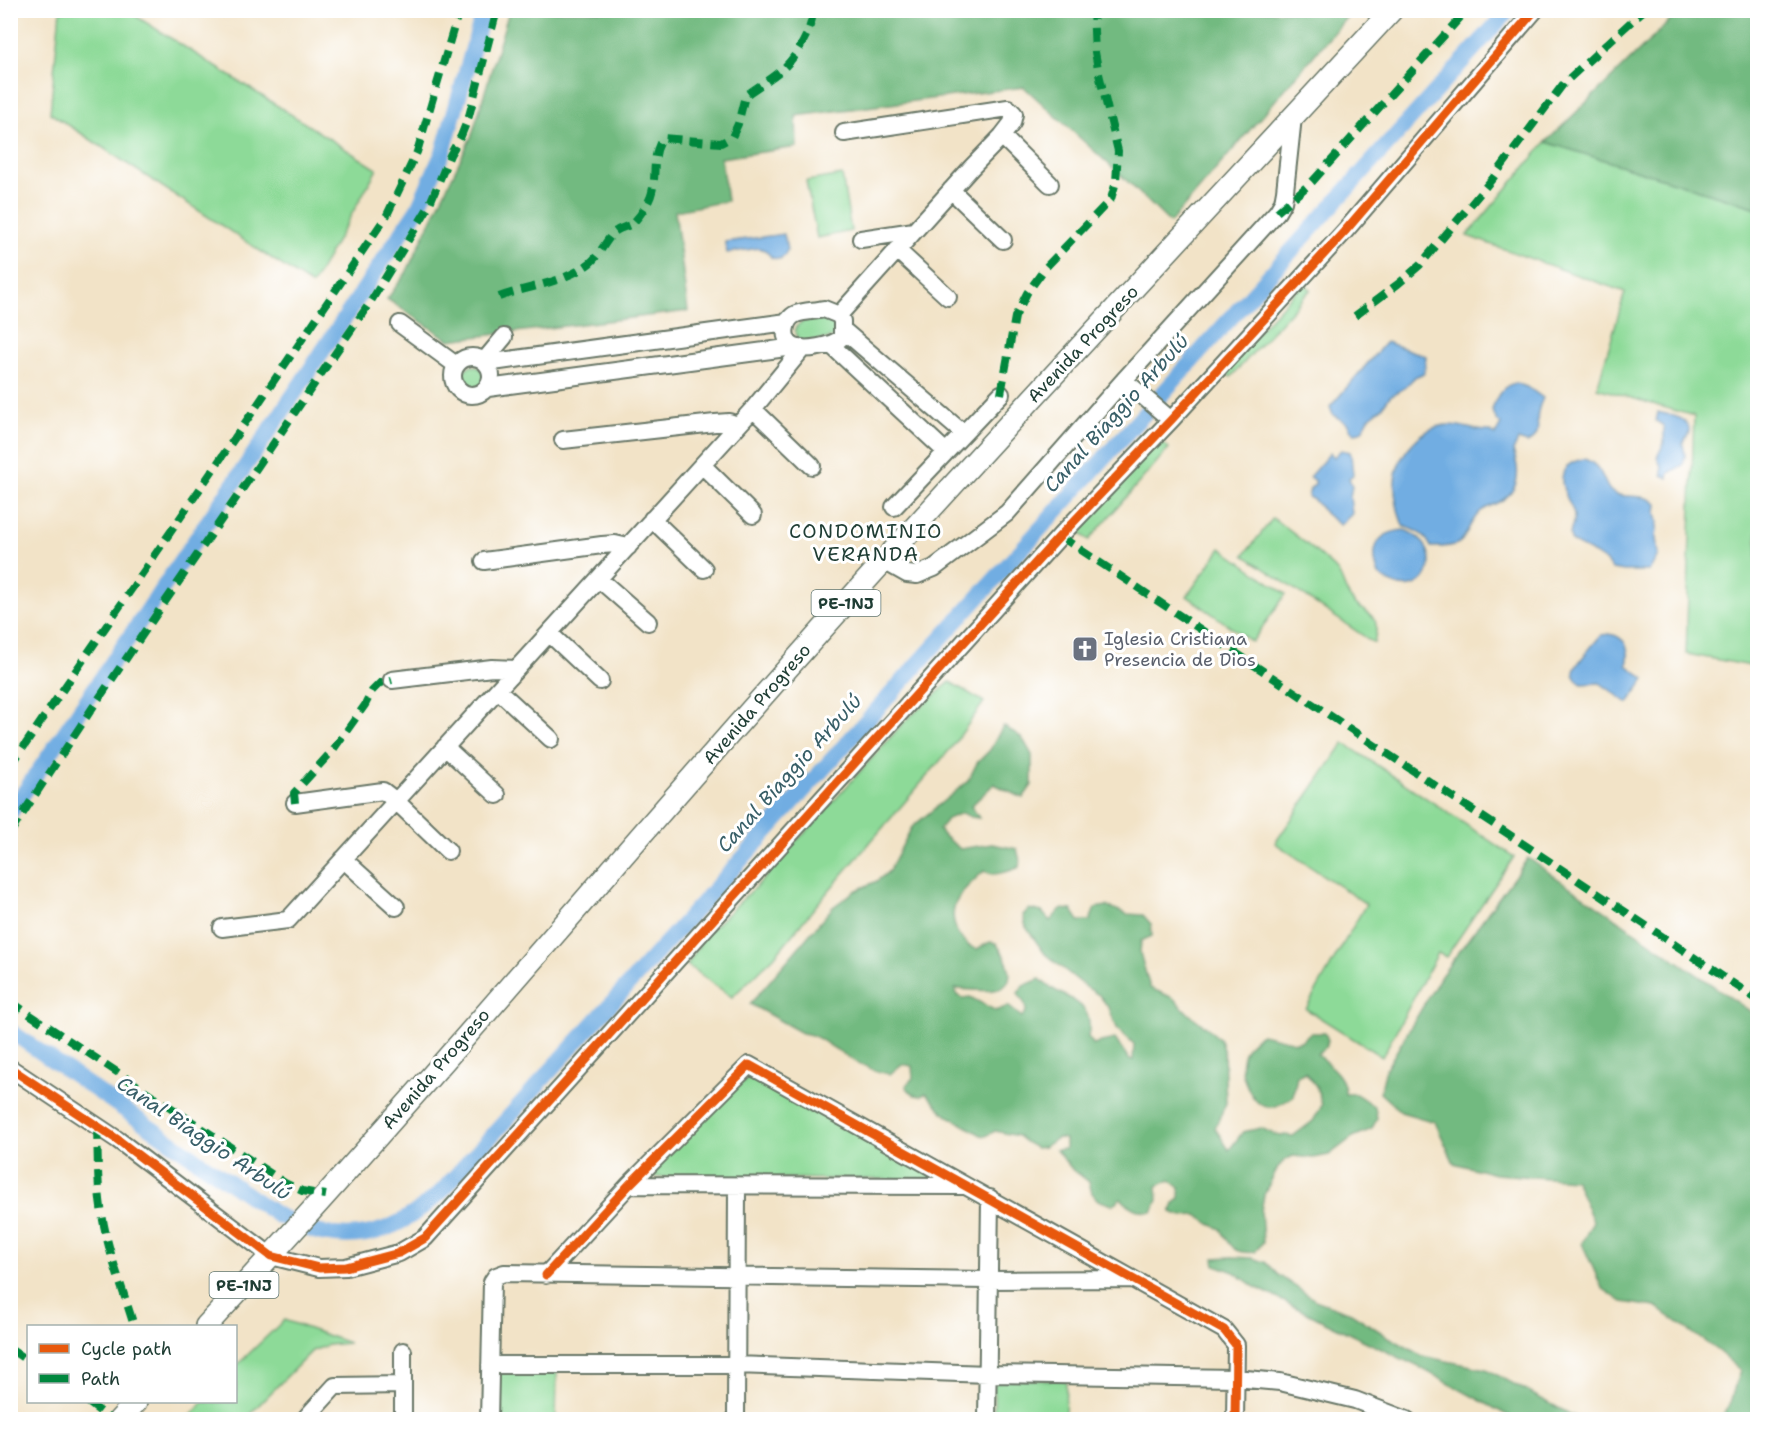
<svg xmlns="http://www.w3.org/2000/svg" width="1768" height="1430" font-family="'Shantell Sans',sans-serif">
<rect width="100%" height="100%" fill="#fff"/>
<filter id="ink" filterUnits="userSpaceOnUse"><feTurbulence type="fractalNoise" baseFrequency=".0167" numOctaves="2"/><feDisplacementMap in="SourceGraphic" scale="12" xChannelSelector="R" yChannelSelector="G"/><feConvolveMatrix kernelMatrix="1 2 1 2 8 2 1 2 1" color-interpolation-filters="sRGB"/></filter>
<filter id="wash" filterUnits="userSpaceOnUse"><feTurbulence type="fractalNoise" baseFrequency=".008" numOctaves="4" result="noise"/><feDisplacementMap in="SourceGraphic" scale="24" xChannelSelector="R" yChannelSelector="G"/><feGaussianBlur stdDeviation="1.35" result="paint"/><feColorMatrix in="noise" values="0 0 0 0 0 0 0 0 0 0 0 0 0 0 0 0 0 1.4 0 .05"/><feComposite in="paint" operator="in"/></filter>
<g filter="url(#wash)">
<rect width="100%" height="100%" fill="#f2e3c7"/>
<path fill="#8dda98" stroke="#568c66" stroke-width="1.5" d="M 60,11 L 128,11 L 377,169 L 312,285 L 50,113 Z
M 1546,142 L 1757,208 L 1757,667 L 1686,654 L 1694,416 L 1597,388 L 1625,292 L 1467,236 Z
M 842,175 L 851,231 L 817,238 L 806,181 Z
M 1303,283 L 1311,289 L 1231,377 L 1222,371 Z
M 818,318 L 827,318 L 837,323 L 835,337 L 807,343 L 798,340 L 795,331 C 798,320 807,320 818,318 Z
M462 377a11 11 0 1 1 22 0a11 11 0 1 1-22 0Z
M 1159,440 L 1169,448 L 1089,540 L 1077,531 Z
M 1273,518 C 1293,534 1319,552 1337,571 C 1342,576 1344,590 1351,599 C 1367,619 1382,609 1374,643 L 1244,555 Z
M 1221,548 L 1286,594 L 1252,642 L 1187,596 Z
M 950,682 L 984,702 L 952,747 L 819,902 L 774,957 L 732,997 L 687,965 L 706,934 L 764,879 L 783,853 L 807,831 L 905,721 Z
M 1344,743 L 1514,857 L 1446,957 L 1438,953 L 1382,1057 L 1306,1009 L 1366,904 L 1275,843 Z
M 752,1073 L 943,1180 L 646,1177 Z
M 284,1320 L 349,1343 L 328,1345 L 312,1351 L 245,1419 L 188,1419 L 203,1402 L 236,1402 L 236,1366 Z
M 497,1371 L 557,1372 L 556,1419 L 496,1420 Z
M 994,1380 L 1066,1380 L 1065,1419 L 994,1420 Z"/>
<path fill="#72ba80" stroke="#487c5a" stroke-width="1.5" d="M 509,11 L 1352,11 L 1170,223 L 1125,179 L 1024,87 L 796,116 L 797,147 L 721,158 L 727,201 L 675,211 L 688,311 L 449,340 L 387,299 L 406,273 L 472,135 Z
M 1680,11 L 1757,11 L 1757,208 L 1546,142 Z
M 1003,726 L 1017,734 L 1024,741 L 1032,755 L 1032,785 L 1023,798 L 994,784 L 971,806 L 979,818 L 971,817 L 962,813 L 947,819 L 939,830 C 946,841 951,840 960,849 L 992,844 L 1017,849 L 1020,861 L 1019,867 C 1014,870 999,874 994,874 C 990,874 987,872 984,871 C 969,885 949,900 954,922 C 955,927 955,930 959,935 C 965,942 967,947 977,949 L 990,942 L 996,943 C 1006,957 1022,985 994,990 C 982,992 968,989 955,989 L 957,995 L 963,998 L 970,997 L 996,1011 L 1008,1006 L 1022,1017 L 1026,1012 L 1025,1004 L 1018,993 L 1023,986 L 1040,979 C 1059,1000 1097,997 1088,1037 L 1094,1045 L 1101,1042 L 1115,1039 L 1129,1059 L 1133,1060 L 1134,1044 L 1117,1028 L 1109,1008 L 1099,995 L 1086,987 L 1045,954 L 1026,927 L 1023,915 L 1029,909 L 1042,912 L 1050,921 L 1061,909 L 1072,910 L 1079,921 L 1090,921 L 1095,908 L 1107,906 L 1127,914 L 1143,915 L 1151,924 L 1152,936 L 1141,941 L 1140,953 L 1150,988 L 1173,998 L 1189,1014 L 1210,1030 L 1220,1040 L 1224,1053 L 1226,1103 L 1215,1128 L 1229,1150 L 1243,1132 L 1261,1128 L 1274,1134 L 1293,1136 L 1313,1121 L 1322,1105 L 1316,1086 L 1305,1072 L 1297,1076 L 1293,1096 C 1286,1101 1277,1108 1267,1107 C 1252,1105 1239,1073 1242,1060 C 1244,1048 1252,1040 1262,1034 L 1295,1042 L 1301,1041 L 1310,1033 L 1325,1033 L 1328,1040 L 1326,1047 L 1317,1054 C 1329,1065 1346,1077 1345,1094 L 1356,1094 L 1375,1107 L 1377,1118 L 1372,1129 L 1353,1137 L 1329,1155 L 1313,1158 L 1293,1156 L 1287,1159 L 1278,1167 L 1264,1195 L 1261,1211 L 1263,1242 L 1255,1252 C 1235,1255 1230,1246 1221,1229 L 1208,1223 L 1197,1215 L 1182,1216 L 1171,1212 L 1174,1204 L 1180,1198 L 1179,1187 L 1170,1180 L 1157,1186 L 1158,1200 L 1152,1212 C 1140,1213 1128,1207 1121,1198 L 1112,1205 L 1098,1200 L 1092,1193 L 1089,1182 L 1071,1168 L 1056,1150 L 1065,1149 L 1065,1139 L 1057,1138 L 1044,1147 L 1036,1148 L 1025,1142 L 1018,1136 L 995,1131 L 986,1136 L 981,1135 L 945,1114 L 926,1093 L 921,1096 L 914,1095 L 907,1088 L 907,1084 L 913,1078 L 912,1066 L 902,1064 L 890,1074 C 872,1072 852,1060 837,1050 C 825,1043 816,1034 802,1033 L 750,1004 L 833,907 L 855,891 L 877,881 L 889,871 L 912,827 L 968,781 L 977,763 L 990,750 Z
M 1528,858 L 1757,1016 L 1757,1419 L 1720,1419 L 1729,1406 L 1740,1370 L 1718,1351 L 1656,1307 L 1622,1302 L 1602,1288 L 1582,1243 L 1593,1221 L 1575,1180 L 1495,1174 L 1454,1163 L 1435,1122 L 1401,1112 L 1380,1093 L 1386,1069 L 1441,976 Z
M 1232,1257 L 1252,1258 L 1265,1262 L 1277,1274 L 1315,1300 L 1351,1313 L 1387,1336 L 1422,1356 L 1486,1369 L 1579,1419 L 1514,1419 L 1419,1367 L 1321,1320 L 1255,1287 L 1234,1272 L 1215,1265 L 1214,1258 Z"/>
<path fill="#71ade2" stroke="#48758b" stroke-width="1.5" d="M 784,234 L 787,250 L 785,255 L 780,259 L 772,258 L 765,250 L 759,248 L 727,253 L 725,242 Z
M 1386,342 L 1426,356 L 1424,373 L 1415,377 L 1403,389 L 1390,396 L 1382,408 L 1369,418 L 1363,429 L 1360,432 L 1355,433 L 1351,430 L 1347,423 L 1333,415 L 1330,407 Z
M 1516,383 L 1529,388 L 1543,398 C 1541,402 1539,407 1538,412 C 1535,425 1544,434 1527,443 L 1518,440 L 1513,451 C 1520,470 1521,489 1501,501 C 1494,505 1486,507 1480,512 C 1458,535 1474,548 1431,547 C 1425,534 1416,530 1403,526 C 1398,512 1394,496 1395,481 C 1397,455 1422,425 1449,425 C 1463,425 1476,432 1490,431 L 1495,435 L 1501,424 L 1497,421 L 1492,410 C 1496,398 1501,385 1516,383 Z
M 1658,412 C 1668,415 1690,417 1689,431 C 1689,435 1684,440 1683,444 L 1685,456 L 1683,465 L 1669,473 L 1668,478 L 1662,475 L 1662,468 L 1657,457 L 1664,443 L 1664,426 L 1656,421 Z
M 1341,450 L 1350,452 L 1351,455 L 1353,475 L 1349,478 L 1352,486 L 1350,497 L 1352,514 L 1340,525 L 1327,515 L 1314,500 L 1308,497 L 1310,489 L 1315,484 L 1315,481 L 1309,477 L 1330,453 L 1334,457 Z
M 1584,459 C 1606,466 1602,489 1615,494 C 1629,499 1645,492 1657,504 L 1656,514 L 1658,521 L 1656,537 L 1658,555 L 1649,571 L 1624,571 L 1612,569 L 1604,560 L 1595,554 L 1573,543 C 1566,535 1574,526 1574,516 C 1574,510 1569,504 1567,498 C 1558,479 1560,463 1584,459 Z
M 1405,530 C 1454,550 1423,612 1379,575 C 1369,549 1376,532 1405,530 Z
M 1610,634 C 1626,637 1631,650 1627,665 L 1645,679 L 1628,703 L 1600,683 L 1582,684 C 1577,681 1573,678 1574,672 C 1575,664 1595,643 1601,635 Z"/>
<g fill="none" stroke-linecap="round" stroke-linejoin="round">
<path stroke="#71ade2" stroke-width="16" d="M 10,813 L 270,430 L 418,208 L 443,152 L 484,10
M 10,1031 L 277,1215 C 291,1221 307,1230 321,1233 C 371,1243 406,1224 441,1192 L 1509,10"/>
</g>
</g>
<g filter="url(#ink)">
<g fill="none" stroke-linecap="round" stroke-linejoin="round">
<g stroke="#697767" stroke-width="20">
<path id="minor" d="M 1002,136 L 1050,184
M 951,190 L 1003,240
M 861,239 L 914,231
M 897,250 L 948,297
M 824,309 L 839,315 L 842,321 L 842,337 C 834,346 803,352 793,346 C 781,339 784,319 796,314 C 804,311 815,311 824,309 Z
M 839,315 L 971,168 L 1002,136 L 1012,123 L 1014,114 L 1008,108 L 844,133
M 400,324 L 456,365
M 842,329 L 963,433
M 831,345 L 946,452
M453 376a19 19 0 1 1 38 0a19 19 0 1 1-38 0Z
M 484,361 L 504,337
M 486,363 L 787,322
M 1124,380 L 1171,420
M 488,388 L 794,347
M 753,409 L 812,466
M 563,440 L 715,423 L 729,422 L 738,425
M 702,465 L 753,515
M 894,507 L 1001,394
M 652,519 L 704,569
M 484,561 L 602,545 L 615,544 L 628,547
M 884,561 L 907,574 L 917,575 L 934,568 L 1007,513 L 1124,380 L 1277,212 L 1283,202 L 1285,191 L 1293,117
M 599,579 L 648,622
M 549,633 L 600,681
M 392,680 L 492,668 L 516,669
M 498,690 L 551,739
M 445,747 L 497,795
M 295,803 L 383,791 L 396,801 L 448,851
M 343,859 L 396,907
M 222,928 L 288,920 L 702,465 L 753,409 L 803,348
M 10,1068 L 118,1140 L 271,1256 L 319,1268 L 346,1267 L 399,1253 L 425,1238 L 1060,536 L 1171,420 L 1345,231 L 1535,10
M 629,1185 L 965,1186
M 546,1275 L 629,1185 L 749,1065 L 1224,1330 L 1236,1345 L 1235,1420
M 403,1351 L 403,1420
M 490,1365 L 736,1365 L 988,1374 L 1235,1378 L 1280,1382 L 1355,1400 L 1407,1420
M 304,1420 L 335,1386 L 403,1385
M 489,1420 L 492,1282 L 496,1276 L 504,1273 L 988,1280 L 1132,1279
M 736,1420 L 737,1186
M 987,1420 L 990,1198"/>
</g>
<g stroke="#697767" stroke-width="24">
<path id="major" d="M 206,1326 C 422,1094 625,849 837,613 C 1019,410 1206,211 1392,10
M 119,1420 L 136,1402"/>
</g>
<use href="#minor" stroke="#fff" stroke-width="16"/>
<use href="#major" stroke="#fff" stroke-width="21"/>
<path stroke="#00873e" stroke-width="8" stroke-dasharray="15 8" stroke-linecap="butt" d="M 1277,212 L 1312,182 L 1467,10
M 499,297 C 529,286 564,283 590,263 C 600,255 608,236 616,231 C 621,227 628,227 633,223 C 640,216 650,202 652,192 C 657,173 651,155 663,138 L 721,143 L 732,137 L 738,124 L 745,96 C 757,87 769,80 780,71 C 795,60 813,29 813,10
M 1355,316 L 1398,284 L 1420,265 L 1493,178 L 1564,83 L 1644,10
M 1001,394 L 1015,317 L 1027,293 L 1046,267 L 1111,199 L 1116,182 L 1118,151 L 1099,74 L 1095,52 L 1093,10
M 1060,536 L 1758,1000
M 10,767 L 387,215 L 417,152 L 459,10
M 295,803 L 294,793 L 333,750 L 365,705 L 372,691 L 380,683 L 392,680
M 10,833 L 93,707 L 371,301 L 428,208 L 450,155 L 461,136 L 469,116 L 497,10
M 10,1001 L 29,1014 L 285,1183 L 302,1191 L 326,1195
M 97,1126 C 98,1155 97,1185 102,1214 C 108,1253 123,1289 134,1326
M 10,1349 L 28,1361
M 88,1402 L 111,1420"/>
<g stroke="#fff" stroke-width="13">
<path id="cycleway" d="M 10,1068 L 118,1140 L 271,1256 L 319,1268 L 346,1267 L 399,1253 L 425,1238 L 1060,536 L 1171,420 L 1345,231 L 1535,10
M 546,1275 L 629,1185 L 749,1065 L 1224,1330 L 1236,1345 L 1235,1420"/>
</g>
<use href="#cycleway" stroke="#e8590c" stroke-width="9"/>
</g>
</g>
<defs>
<g id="church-square" transform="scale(1.35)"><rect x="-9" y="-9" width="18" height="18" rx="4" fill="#6b7280" stroke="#fff"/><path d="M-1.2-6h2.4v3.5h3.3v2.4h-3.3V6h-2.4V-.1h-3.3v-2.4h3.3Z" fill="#fff"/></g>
</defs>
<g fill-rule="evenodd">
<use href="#church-square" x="1085" y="649"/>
</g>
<g text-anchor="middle" stroke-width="6" stroke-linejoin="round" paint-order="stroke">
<g fill="#fff" stroke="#627771" stroke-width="1.5">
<rect x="811.5" y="590" width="69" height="26" rx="4.5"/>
<rect x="209.5" y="1272" width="69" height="26" rx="4.5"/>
</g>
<g font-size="16" font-weight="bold" fill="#1f3d34">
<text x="846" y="609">PE-1NJ</text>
<text x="244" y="1291">PE-1NJ</text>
</g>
<g font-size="18" fill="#1f3d34" stroke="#fff">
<text transform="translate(1083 344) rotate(-47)" y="6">Avenida Progreso</text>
<text transform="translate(757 704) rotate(-49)" y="6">Avenida Progreso</text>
<text transform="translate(436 1069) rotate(-49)" y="6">Avenida Progreso</text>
</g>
<g font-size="18" fill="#5b616d" stroke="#fff" text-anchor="start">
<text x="1104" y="645">Iglesia Cristiana<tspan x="1104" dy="21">Presencia de Dios</tspan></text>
</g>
<g font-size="20" font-style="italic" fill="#385f68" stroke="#fff">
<text transform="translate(1116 413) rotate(-48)" y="7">Canal Biaggio Arbulú</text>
<text transform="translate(789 773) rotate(-48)" y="7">Canal Biaggio Arbulú</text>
<text transform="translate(204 1138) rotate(34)" y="7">Canal Biaggio Arbulú</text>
</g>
<g font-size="20" letter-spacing="1.5" fill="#1f3d34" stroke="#fff">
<text x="866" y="538">CONDOMINIO<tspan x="866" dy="23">VERANDA</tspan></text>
</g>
</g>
<rect width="1768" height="1430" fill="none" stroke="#fff" stroke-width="36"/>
<rect x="27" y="1325" width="210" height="78" fill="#ffffff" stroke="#a5b1ae" stroke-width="1.5"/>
<rect x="39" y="1344" width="30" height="9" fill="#e8590c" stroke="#a5b1ae" stroke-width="1.5"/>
<text x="81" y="1355" font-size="18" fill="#1f3d34">Cycle path</text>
<rect x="39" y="1374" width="30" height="9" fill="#00873e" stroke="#a5b1ae" stroke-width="1.5"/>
<text x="81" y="1385" font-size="18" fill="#1f3d34">Path</text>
</svg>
